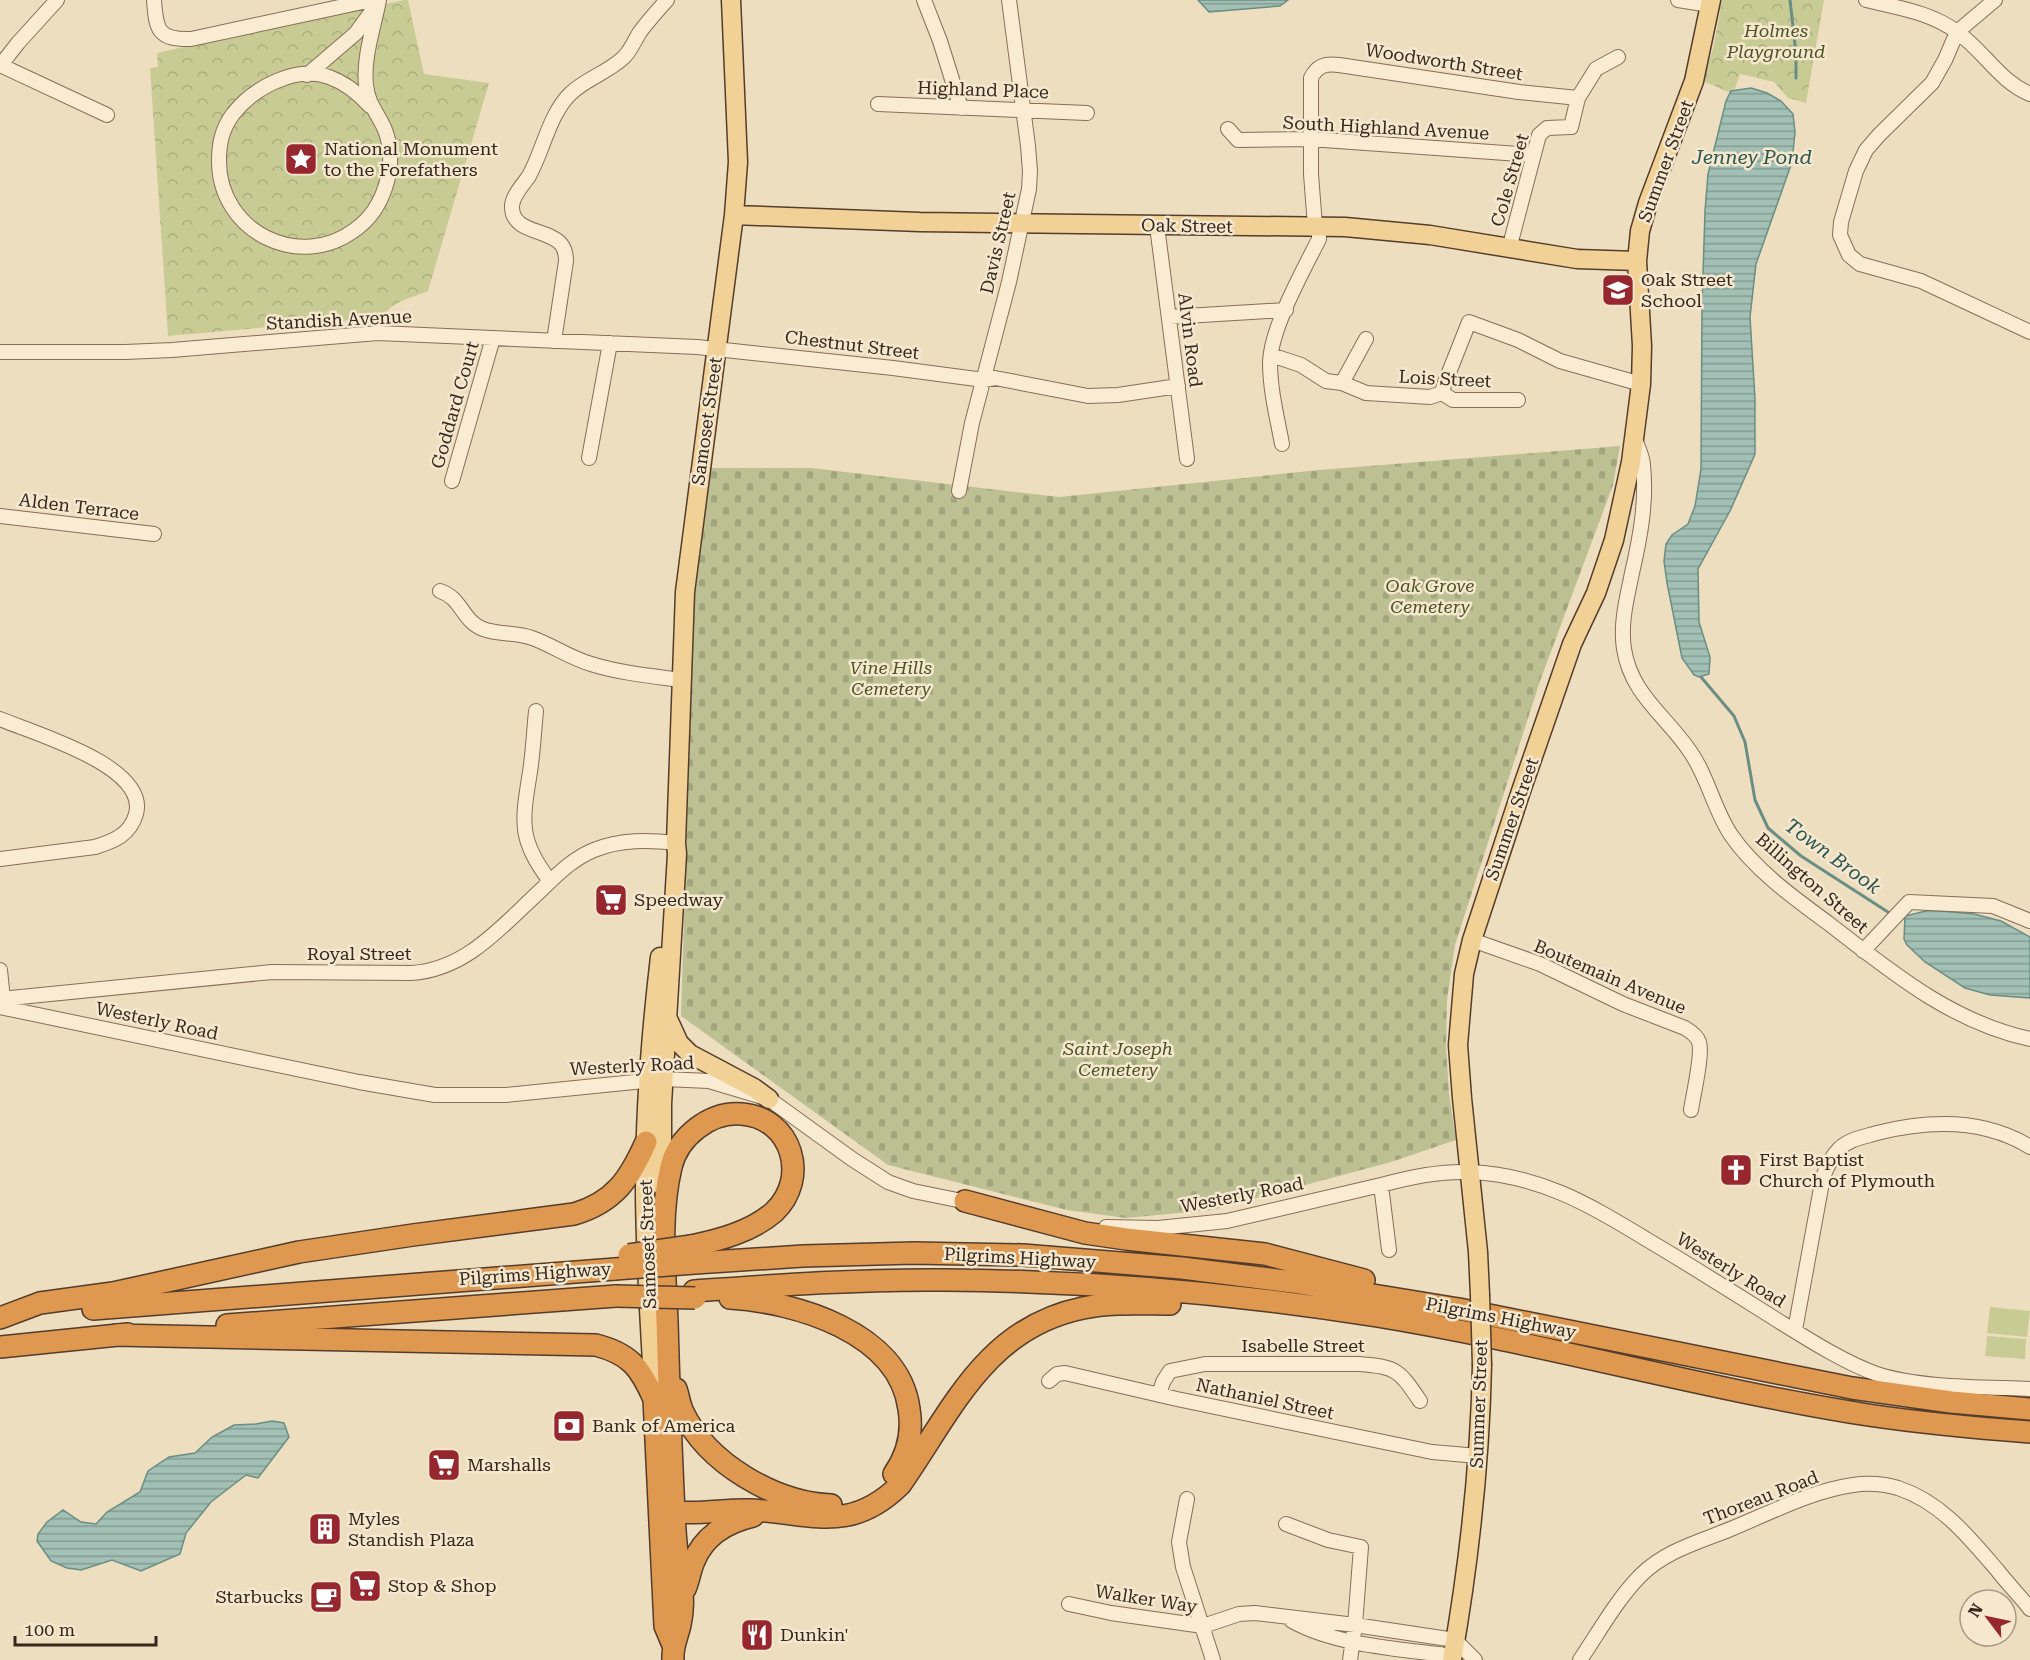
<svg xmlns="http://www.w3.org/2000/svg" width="2030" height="1660" font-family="'Roboto Serif',serif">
<defs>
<pattern id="cemetery-stones" width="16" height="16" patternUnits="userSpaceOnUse" patternTransform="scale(1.5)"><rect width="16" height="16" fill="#bdc093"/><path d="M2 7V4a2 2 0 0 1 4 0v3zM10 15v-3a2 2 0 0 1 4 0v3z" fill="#a3a57e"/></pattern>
<pattern id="park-crowns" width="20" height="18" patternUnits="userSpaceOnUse" patternTransform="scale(1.5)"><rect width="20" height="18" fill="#c8cc94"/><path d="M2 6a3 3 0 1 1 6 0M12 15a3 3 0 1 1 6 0" fill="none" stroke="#acaf7f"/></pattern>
<pattern id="water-rules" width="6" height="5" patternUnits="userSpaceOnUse" patternTransform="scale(1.5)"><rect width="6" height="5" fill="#a3c0b6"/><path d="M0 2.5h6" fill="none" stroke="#869c93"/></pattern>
</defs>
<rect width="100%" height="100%" fill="#eedec0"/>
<path fill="#c8cc94" d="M 1990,1307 L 2030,1311 L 2027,1337 L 1987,1333 Z
M 1987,1336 L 2026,1339 L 2025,1359 L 1985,1356 Z"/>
<path fill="url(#cemetery-stones)" d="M 1620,446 L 1613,485 L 1540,681 L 1455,945 L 1447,1000 L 1446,1047 L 1449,1094 L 1456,1140 L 1391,1162 L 1212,1210 L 1126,1218 L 1067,1210 L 888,1165 L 681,1016 L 694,602 L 707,468 L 811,468 L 1059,497 L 1319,470 Z"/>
<path fill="url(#park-crowns)" d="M 404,0 L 408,0 L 424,74 L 489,83 L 428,291 C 414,297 386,303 383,319 L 336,321 L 168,336 L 150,68 L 158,67 L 157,53 Z
M 1722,0 L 1824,0 L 1806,103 L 1788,98 L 1774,82 L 1740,74 L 1733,94 L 1703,81 L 1714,45 Z"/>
<path fill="url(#water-rules)" stroke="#6a8e83" stroke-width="1.5" d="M 1198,0 L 1288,0 L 1280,6 L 1209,12 Z
M 1751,88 L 1767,93 L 1781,101 L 1793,114 L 1795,132 L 1792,162 L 1756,264 L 1750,317 L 1755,399 L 1755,454 L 1730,511 L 1698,569 L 1699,622 L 1710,657 L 1709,674 L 1699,677 L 1694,675 L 1682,658 L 1667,583 L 1664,561 L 1666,544 L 1672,535 L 1688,524 L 1695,506 L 1701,469 L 1702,307 L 1705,211 L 1708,174 L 1726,101 L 1731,91 Z
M 1930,910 L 1974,914 L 2001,921 L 2030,937 L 2030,998 L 1990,995 L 1965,988 L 1925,962 L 1907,945 L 1904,939 L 1905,916 Z
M 272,1421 L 284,1423 L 289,1437 L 258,1478 L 246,1475 L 211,1502 L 186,1533 L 180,1554 L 141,1571 L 112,1560 L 81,1570 L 67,1568 L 51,1561 L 37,1541 L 38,1534 L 47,1522 L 63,1510 L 81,1522 L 96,1524 L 107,1512 L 140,1492 L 148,1471 L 169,1457 L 195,1453 L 212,1437 L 234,1425 L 256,1424 Z"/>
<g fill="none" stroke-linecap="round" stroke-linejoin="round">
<path stroke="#6a8e83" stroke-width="3" d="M 1790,0 L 1796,53 L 1796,78
M 1701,677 L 1734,716 L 1745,742 L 1755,800 L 1768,828 L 1801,856 L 1891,914"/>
<g stroke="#876e58" stroke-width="16">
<path id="minor" d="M 154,0 C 156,30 158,40 191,39 L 372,0
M 924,0 L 940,41 L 961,108
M 1678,0 L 1710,5
M 1866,0 C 1898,8 1930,12 1957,32 C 1984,51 1999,81 2030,94
M 1995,0 L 1957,32 L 1945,60 L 1932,83 L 1879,135 L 1866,150 L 1856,171 L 1841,222 L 1840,235 L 1849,255 L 1860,264 L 1921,281 L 2030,332
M 0,65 L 107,115
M 0,66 L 18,43 L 57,0
M 307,75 L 356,33 L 375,7
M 878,104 L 1087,113
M 370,106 C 358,93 346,83 329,77 C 296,65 253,88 233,114 C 222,129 219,143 219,161 C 219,232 300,272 356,229 C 385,208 398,163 385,130 C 378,113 368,105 366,85 C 363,57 374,27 379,0
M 1228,129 L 1238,140 L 1310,139 L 1533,155
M 1157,226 L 1187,459
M 1509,249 L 1539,135 L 1547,128 L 1571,127 L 1578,98 L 1596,69 L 1618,57
M 1169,317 L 1286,310
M 554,341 L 566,261 C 566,255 565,249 561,244 C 548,229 513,233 512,208 C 511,197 523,185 529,176 C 543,151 549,115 570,94 C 585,79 607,73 623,58 C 631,51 634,41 640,32 C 648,21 658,10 667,0
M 0,352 L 125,352 L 172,350 L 378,333 L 697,347 L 893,368 L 984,380 L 995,378 L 1088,396 L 1118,395 L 1178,386
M 1271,355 L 1301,365 L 1326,381 L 1342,383 L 1366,393 L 1430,397 L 1442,393 L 1453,400 L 1518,400
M 1342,383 L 1366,339
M 1442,393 L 1444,385 L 1469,322 L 1518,340 L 1560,361 L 1641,384
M 1635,439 C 1638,448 1643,457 1643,465 C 1647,502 1640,538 1632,573 C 1627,598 1620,623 1624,649 C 1631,694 1665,715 1689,750 C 1708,776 1713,808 1731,835 C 1755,870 1794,898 1828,923 C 1890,971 1951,1022 2030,1039
M 1282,444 C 1277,417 1270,390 1270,362 C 1271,328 1303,271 1319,239 L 1319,233 L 1315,226 L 1311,174 L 1311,78 C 1317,66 1325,63 1339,65 L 1519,92 L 1578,98
M 589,458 L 610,343
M 452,481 L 493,338
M 959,491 L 972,423 L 1009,282 L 1029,189 L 1030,171 L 1028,146 L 1009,0
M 0,516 L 154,534
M 440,591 C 462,598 462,621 483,629 C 499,635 516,632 532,638 C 552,645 570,658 591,664 C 620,673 651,676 681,680
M 536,711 C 534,731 533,752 530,772 C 522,821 518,840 550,881
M 0,719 C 33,733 149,766 136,814 C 130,835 114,841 95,847 L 0,859
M 1472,940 L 1540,964 L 1623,1004 L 1685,1028 C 1690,1031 1697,1036 1699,1042 C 1703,1054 1693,1096 1691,1110
M 1863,951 L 1909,902 L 1993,906 L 2030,921
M 0,970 L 3,999
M 0,999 L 272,972 L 411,973 C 466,970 502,926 540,891 C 557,875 572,859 594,850 C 621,839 649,840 676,843
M 0,1007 L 359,1082 L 435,1095 L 506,1095 L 664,1079 L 709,1081 L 769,1099 L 852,1159 L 888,1182 L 913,1191 L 972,1203
M 1106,1227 L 1158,1228 L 1227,1221 L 1381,1185
M 1389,1250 L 1381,1185 C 1411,1177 1439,1171 1470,1172 C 1540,1175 1588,1204 1646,1239 C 1690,1265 1734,1293 1777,1320 C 1806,1338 1845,1363 1877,1374 C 1920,1388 1984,1387 2030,1389
M 1795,1330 L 1823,1177 C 1827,1167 1831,1157 1839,1149 C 1849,1139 1864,1137 1877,1133 C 1929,1120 1983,1118 2030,1147
M 1049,1381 L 1057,1374 L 1065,1373 L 1177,1399 L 1432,1452 L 1478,1456
M 1159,1395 L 1163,1382 L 1170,1371 L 1205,1364 L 1359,1364 C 1397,1367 1399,1370 1420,1401
M 1187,1499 L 1179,1542 L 1183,1567 L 1213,1660
M 1286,1524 L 1328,1540 L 1361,1547 L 1355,1625 L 1350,1660
M 1069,1604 L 1111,1613 L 1203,1626 L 1239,1614 L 1255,1613 L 1355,1625 L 1455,1640 L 1475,1660
M 1292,1621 C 1337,1646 1402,1649 1453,1656
M 1580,1660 C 1599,1632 1617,1599 1641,1575 C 1666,1550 1702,1541 1733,1528 C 1772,1512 1811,1491 1853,1485 C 1867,1483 1884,1484 1898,1488 C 1941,1502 1969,1537 1998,1571 C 2008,1584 2020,1596 2030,1609"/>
</g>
<g stroke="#543d2c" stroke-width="21">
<path id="major" d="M 734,215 L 920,222 L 1345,227 L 1430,235 L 1577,259 L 1637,261
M 668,1019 L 679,1043 L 690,1054 L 754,1088 L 769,1099
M 662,1186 L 662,1104 L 677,854 L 676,843 L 685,592 L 734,215 L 738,162 L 731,0
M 1480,1295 L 1478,1252 L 1462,1098 L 1458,1045 L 1464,974 L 1472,940 L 1521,791 L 1572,644 L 1596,593 L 1614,540 L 1631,462 L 1641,384 L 1642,346 L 1637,261 L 1640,231 L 1648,203 L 1694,81 L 1711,0
M 654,1397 C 650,1326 645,1256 645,1186 C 645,1109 651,1033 660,957
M 1452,1660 C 1469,1563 1480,1464 1482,1365"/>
</g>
<g stroke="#543d2c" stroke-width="24">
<path id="highway" d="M 965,1201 L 1085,1233 L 1126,1239 L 1265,1254 L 1364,1280
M 695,1263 L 803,1256 L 914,1253 L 1023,1255 L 1182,1268 L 1293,1282 L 1459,1309 L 1852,1388 L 1951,1402 L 2030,1409
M 694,1291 C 778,1285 861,1279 945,1280 C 1089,1281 1234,1293 1377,1316 C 1542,1343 1703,1389 1868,1415 C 1922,1423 1976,1428 2030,1432
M 730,1298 C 795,1302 899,1332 909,1409 C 913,1433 908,1454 894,1474
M 93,1309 L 615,1269
M 0,1318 L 40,1303 L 113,1293 L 299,1252 L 413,1235 L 574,1214 C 615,1202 630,1178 646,1142
M 227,1325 L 616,1296
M 115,1335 L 596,1345 C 630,1354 640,1367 654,1399 L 665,1626 L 673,1645
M 0,1347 L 128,1334
M 676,1389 C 679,1397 679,1404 683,1412 C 707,1463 775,1503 831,1505
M 662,1509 C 690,1517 721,1509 749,1510 C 810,1512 849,1535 900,1485 C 952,1411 985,1328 1083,1308 C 1111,1302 1142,1304 1170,1304
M 685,1589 C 689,1580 690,1570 694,1561 C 704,1536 727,1522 753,1516
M 673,1660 C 672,1646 677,1638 680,1625 C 682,1616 683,1603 682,1593 C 680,1572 676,1551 675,1530 C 671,1461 669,1391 667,1321 C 665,1270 659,1218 671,1167 C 678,1137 710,1111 742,1114 C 792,1118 810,1178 774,1212 C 751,1232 719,1240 691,1246"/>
</g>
<use href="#minor" stroke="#f9ecd3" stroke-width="14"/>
<use href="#major" stroke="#f2d197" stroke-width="18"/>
<use href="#highway" stroke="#df984f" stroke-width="21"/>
<g stroke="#543d2c" stroke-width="21" stroke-linecap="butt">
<path id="major-bridge" d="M 1480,1295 L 1482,1365"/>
</g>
<g stroke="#543d2c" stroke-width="24" stroke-linecap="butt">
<path id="highway-bridge" d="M 629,1255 L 691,1246
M 615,1269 L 695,1263
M 616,1296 L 695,1298"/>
</g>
<use href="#major-bridge" stroke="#f2d197" stroke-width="18"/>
<use href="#highway-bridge" stroke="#df984f" stroke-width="21"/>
</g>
<defs>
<g id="sight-square" transform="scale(1.725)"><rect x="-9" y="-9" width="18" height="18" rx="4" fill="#96272e" stroke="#f5e8cf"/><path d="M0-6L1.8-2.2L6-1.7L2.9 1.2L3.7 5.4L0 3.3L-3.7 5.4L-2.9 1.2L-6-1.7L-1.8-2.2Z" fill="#fff"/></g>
<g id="school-square" transform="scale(1.725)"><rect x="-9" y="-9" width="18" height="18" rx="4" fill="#96272e" stroke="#f5e8cf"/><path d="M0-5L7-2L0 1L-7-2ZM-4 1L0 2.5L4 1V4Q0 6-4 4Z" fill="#fff"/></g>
<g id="supermarket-square" transform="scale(1.725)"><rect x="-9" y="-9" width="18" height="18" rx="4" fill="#96272e" stroke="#f5e8cf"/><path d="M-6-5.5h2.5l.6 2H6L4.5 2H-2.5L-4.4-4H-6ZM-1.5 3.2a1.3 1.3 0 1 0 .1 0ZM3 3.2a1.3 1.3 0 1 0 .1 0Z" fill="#fff"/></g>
<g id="church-square" transform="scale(1.725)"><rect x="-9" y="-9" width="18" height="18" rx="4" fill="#96272e" stroke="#f5e8cf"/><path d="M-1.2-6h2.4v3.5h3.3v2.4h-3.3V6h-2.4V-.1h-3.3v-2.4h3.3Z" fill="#fff"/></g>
<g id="bank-square" transform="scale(1.725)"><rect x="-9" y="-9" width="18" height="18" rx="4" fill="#96272e" stroke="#f5e8cf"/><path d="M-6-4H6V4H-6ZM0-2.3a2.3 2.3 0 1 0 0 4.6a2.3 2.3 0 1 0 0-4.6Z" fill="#fff"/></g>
<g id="building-square" transform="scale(1.725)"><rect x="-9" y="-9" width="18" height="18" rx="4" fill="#96272e" stroke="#f5e8cf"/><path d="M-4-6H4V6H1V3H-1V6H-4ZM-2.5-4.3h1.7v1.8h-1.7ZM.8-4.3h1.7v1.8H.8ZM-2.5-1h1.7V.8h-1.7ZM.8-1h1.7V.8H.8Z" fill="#fff"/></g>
<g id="cafe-square" transform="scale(1.725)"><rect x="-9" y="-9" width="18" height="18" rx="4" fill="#96272e" stroke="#f5e8cf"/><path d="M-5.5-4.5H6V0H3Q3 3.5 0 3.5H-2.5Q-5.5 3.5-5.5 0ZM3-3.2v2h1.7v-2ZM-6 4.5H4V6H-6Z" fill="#fff"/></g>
<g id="restaurant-square" transform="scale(1.725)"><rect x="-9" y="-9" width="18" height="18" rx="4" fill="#96272e" stroke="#f5e8cf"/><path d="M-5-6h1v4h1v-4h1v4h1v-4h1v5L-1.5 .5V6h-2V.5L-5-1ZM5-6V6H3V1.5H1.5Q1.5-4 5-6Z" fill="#fff"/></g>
</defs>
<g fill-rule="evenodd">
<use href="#sight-square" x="301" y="159"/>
<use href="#school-square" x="1618" y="290"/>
<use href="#supermarket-square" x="611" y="900"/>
<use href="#church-square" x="1736" y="1170"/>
<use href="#bank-square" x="569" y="1426"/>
<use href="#supermarket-square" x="444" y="1465"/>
<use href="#building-square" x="325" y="1529"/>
<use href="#supermarket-square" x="365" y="1586"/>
<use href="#cafe-square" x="326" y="1597"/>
<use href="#restaurant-square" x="757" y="1635"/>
</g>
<g text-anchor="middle" stroke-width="5" stroke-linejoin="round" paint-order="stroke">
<g font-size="18" font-style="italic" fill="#495323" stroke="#f5e8cf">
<text x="1776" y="37">Holmes<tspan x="1776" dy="21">Playground</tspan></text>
<text x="1430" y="592">Oak Grove<tspan x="1430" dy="21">Cemetery</tspan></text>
<text x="891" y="674">Vine Hills<tspan x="891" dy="21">Cemetery</tspan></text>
<text x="1118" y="1055">Saint Joseph<tspan x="1118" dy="21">Cemetery</tspan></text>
</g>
<g font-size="18" fill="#36281c" stroke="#f5e8cf">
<text transform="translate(1444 62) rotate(9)" y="6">Woodworth Street</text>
<text transform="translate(983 90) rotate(2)" y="6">Highland Place</text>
<text transform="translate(1386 128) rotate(3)" y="6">South Highland Avenue</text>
<text transform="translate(1666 161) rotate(-70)" y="6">Summer Street</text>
<text transform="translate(1510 180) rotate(-74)" y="6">Cole Street</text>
<text transform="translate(1187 226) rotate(1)" y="6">Oak Street</text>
<text transform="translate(998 243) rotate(-77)" y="6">Davis Street</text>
<text transform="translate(339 320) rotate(-3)" y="6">Standish Avenue</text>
<text transform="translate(1190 340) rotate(83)" y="6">Alvin Road</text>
<text transform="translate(852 345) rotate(7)" y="6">Chestnut Street</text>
<text transform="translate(1445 379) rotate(3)" y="6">Lois Street</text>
<text transform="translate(455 405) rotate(-74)" y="6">Goddard Court</text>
<text transform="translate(707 421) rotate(-82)" y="6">Samoset Street</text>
<text transform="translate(79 507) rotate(7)" y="6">Alden Terrace</text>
<text transform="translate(1512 819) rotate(-71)" y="6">Summer Street</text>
<text transform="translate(1812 883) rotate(41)" y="6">Billington Street</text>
<text x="359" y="960">Royal Street</text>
<text transform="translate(1610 977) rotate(23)" y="6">Boutemain Avenue</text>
<text transform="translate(157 1021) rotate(12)" y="6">Westerly Road</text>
<text transform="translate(632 1066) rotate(-3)" y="6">Westerly Road</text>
<text transform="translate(1242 1195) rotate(-11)" y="6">Westerly Road</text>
<text transform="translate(648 1244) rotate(-92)" y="6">Samoset Street</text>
<text transform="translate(1020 1258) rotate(3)" y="6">Pilgrims Highway</text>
<text transform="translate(1731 1270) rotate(32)" y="6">Westerly Road</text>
<text transform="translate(535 1274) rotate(-4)" y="6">Pilgrims Highway</text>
<text transform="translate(1501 1318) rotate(11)" y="6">Pilgrims Highway</text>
<text x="1303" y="1352">Isabelle Street</text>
<text transform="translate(1265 1399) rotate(12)" y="6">Nathaniel Street</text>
<text transform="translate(1479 1404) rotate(-88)" y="6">Summer Street</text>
<text transform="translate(1761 1498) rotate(-21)" y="6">Thoreau Road</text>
<text transform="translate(1146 1599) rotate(9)" y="6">Walker Way</text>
</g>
<g font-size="18" fill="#36281c" stroke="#f5e8cf" text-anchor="start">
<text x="324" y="155">National Monument<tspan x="324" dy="21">to the Forefathers</tspan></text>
<text x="1641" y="286">Oak Street<tspan x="1641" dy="21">School</tspan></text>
<text x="634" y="906">Speedway</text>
<text x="1759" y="1166">First Baptist<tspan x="1759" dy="21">Church of Plymouth</tspan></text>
<text x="592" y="1432">Bank of America</text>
<text x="467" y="1471">Marshalls</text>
<text x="348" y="1525">Myles<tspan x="348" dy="21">Standish Plaza</tspan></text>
<text x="388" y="1592">Stop &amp; Shop</text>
<text x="303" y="1603" text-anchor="end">Starbucks</text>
<text x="780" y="1641">Dunkin'</text>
</g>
<g font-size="20" font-style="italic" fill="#2b5651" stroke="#f5e8cf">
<text x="1752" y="164">Jenney Pond</text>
<text transform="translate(1833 856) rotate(36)" y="7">Town Brook</text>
</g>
</g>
<g transform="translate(1988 1618) rotate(302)"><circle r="28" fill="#f5e8cf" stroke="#a99b87" stroke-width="1.5"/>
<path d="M0-4.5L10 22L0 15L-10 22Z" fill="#96272e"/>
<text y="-9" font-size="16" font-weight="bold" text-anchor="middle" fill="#36281c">N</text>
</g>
<path d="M15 1636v9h141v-9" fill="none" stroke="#36281c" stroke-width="3"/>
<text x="24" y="1636" font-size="18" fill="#36281c" stroke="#f5e8cf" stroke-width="4.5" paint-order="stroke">100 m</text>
</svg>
